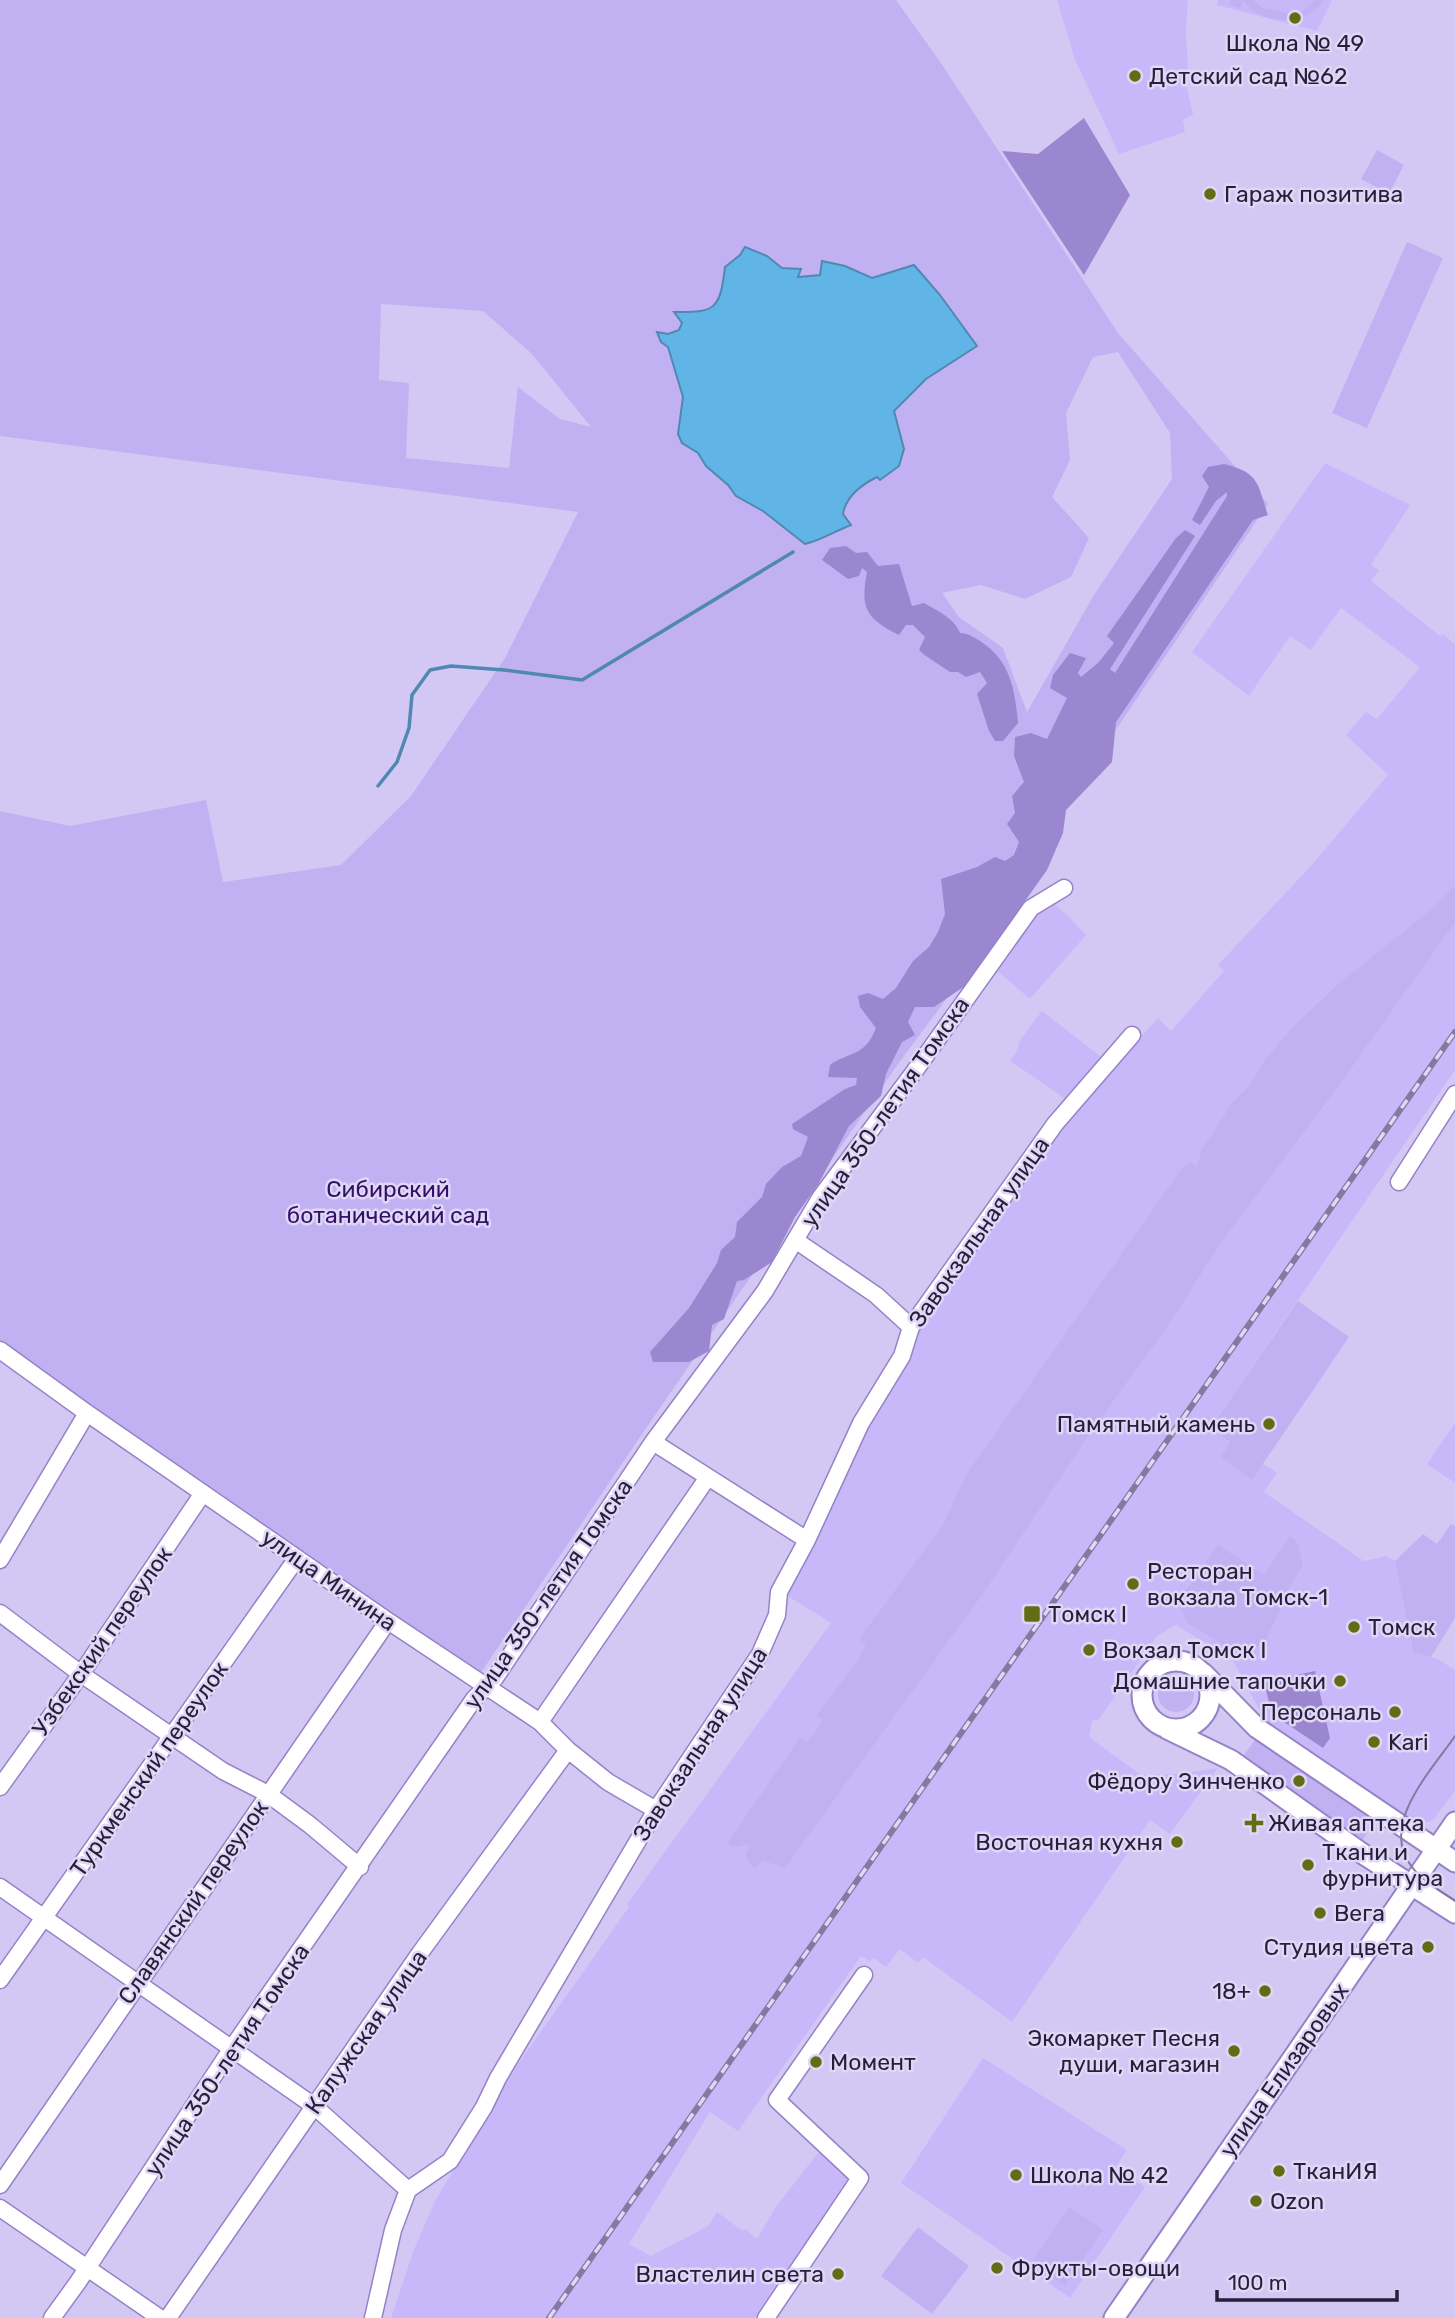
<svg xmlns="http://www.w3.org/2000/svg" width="1455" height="2318" font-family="Rubik,sans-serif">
<rect width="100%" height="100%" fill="#d3c8f4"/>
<path fill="#c9b8f9" d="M 1057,0 L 1188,0 L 1186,31 L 1188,68 L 1186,84 L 1193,115 L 1183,120 L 1185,132 L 1119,154 L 1075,60 Z
M 1218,0 L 1332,0 L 1317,31 L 1217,5 Z
M 1325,463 L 1410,505 L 1371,565 L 1379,570 L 1371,581 L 1440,636 L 1443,634 L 1455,645 L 1455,1070 L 1210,1429 L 1277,1473 L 1264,1492 L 1364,1561 L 1386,1556 L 1395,1561 L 1413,1652 L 1438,1659 L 1455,1670 L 1455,1791 L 1433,1820 L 1420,1825 L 1413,1823 L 1267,1724 L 1232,1659 L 1176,1625 L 1157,1636 L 1099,1719 L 1092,1721 L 1089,1737 L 1141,1775 L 1178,1774 L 1218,1768 L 1170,1834 L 1150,1820 L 1012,2022 L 923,1957 L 918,1963 L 900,1949 L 886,1967 L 873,1958 L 870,1962 L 861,1956 L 738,2131 L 710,2112 L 629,2244 L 651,2256 L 708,2226 L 717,2212 L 743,2231 L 746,2229 L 757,2239 L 775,2208 L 821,2149 L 842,2166 L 839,2171 L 849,2178 L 756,2318 L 391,2318 L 413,2252 L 435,2201 L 513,2071 L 629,1907 L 627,1904 L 831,1623 L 783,1593 L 914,1329 L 1056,1129 L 1158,1018 L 1171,1031 L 1224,971 L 1218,965 L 1309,868 L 1388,775 L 1346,735 L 1366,712 L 1377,719 L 1420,667 L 1341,608 L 1311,650 L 1290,636 L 1249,696 L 1192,652 Z
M 1048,899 L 1066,914 L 1086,935 L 1030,999 L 994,968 Z
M 1042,1011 L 1104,1059 L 1067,1100 L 1010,1061 L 1018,1049 L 1020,1040 Z
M 1455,1423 L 1455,1483 L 1427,1464 Z
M 983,2058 L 1127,2150 L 1115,2168 L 1145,2187 L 1070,2298 L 901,2183 Z"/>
<path fill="#c2b1f2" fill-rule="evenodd" d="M 0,0 L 896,0 L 943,66 L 1118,333 L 1268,504 L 1049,829 L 1050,860 L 898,1064 L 642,1434 L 478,1677 L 88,1407 L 0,1341 L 0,811 L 70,826 L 206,800 L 223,882 L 341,865 L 411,796 L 505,658 L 578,512 L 0,436 ZM 381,304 L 483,311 L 532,354 L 591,427 L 560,419 L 518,387 L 509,468 L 406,458 L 409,383 L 379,380 ZM 1118,352 L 1170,433 L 1172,479 L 1094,595 L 1027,712 L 1003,648 L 959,617 L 942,593 L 981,585 L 1025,599 L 1071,577 L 1089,538 L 1052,497 L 1070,460 L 1066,413 L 1093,357 Z
M 1230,0 L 1253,0 L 1263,8 L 1289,13 L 1303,11 L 1315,0 L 1323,0 C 1307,27 1261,26 1243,1 L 1241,8 L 1229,5 Z
M 1377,150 L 1404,165 L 1389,194 L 1361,179 Z
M 1407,242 L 1443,258 L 1367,428 L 1332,413 Z
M 1455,886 L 1455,922 L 1330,1098 L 1218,1247 L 1172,1320 L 1091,1432 L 989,1585 L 785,1868 L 764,1861 L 756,1867 L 752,1866 L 746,1856 L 749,1846 L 746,1844 C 739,1847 735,1849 728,1844 L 729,1840 L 800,1738 L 807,1743 L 823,1721 L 817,1715 L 861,1656 L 861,1652 L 866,1645 L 859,1639 L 942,1527 L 964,1479 L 973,1465 L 1182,1168 L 1190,1162 L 1197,1168 L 1201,1151 L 1232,1103 L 1248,1087 L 1267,1057 L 1292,1028 L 1337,985 L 1433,908 Z
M 1298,1301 L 1349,1337 L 1252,1480 L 1221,1457 L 1230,1442 L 1210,1429 Z
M 1451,1524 L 1455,1526 L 1455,1618 L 1431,1657 L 1413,1652 L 1395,1561 L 1423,1534 L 1437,1544 Z
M 1290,1536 L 1297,1542 L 1303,1565 L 1289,1589 L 1265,1643 L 1240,1655 L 1187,1623 L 1182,1611 L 1182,1596 L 1218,1545 L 1264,1575 Z
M1158 1694a18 18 0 1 1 36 0a18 18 0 1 1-36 0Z
M 1256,1738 L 1376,1820 L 1362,1841 L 1242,1758 Z
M 1069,2207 L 1103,2230 L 1065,2286 L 1031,2263 Z
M 918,2227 L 969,2266 L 932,2314 L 881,2276 Z"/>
<path fill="#9b86d0" d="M 1084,118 L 1130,195 L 1084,275 L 1002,151 L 1038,154 Z
M 1224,464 C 1260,473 1257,483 1268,515 L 1253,520 L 1116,722 L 1112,762 L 1066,810 L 1063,833 L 1047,870 L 965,986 L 934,1007 L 915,1007 L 908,1022 L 915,1035 L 902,1042 L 886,1074 L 881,1096 L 849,1126 L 819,1183 L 795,1217 L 772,1262 L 744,1280 L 737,1281 L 724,1319 L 712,1325 L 709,1351 L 689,1362 L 653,1362 L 650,1352 L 689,1308 L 717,1263 L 721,1250 L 735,1237 L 737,1222 L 762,1197 L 766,1184 L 782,1167 L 801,1156 L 808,1137 L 793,1129 L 792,1124 L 845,1089 L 856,1085 L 857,1078 L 828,1077 L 830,1065 C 850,1051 865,1057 876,1028 L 860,1007 L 858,996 L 868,993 L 883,999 L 896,988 L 913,961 L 929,947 L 938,932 L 945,914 L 941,879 L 977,867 L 995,857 L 1005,861 L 1014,855 L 1019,842 L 1007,824 L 1015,813 L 1012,796 L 1024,782 L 1014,756 L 1015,737 L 1031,733 L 1047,739 L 1067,698 L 1050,688 L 1053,675 L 1070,653 L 1086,658 L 1078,673 L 1081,677 L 1099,662 L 1114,643 L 1107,636 L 1176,538 L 1185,530 L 1195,536 L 1110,669 L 1115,673 L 1227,496 L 1227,492 L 1216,501 L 1200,525 L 1192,520 L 1209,487 L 1202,476 L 1208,467 Z
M 846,546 L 856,553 L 867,552 L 878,566 L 899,564 L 912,606 L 924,603 C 938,611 954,618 960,633 C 968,633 973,637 980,641 C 1010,660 1015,689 1018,723 L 1003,741 L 995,741 L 989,731 L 977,694 L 987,683 L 980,672 L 966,677 L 958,672 L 950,672 L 923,654 L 919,650 L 925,637 L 913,625 L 906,625 L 899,635 C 866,618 860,609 867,572 L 862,568 L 859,576 L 848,579 L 822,560 L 830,548 Z
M 1315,1671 L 1330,1738 L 1323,1748 L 1272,1714 L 1264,1682 Z"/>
<path fill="#61b5e6" stroke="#5088b2" stroke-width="2" d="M 745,247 L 767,256 L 782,268 L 801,269 L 798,277 L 820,275 L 822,261 L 845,266 L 872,278 L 914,265 L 940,295 L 977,346 L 926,379 L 894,411 L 904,449 L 899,466 L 880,480 L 877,477 C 861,485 846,496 843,514 L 851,525 C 835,531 822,540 805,544 L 763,511 L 736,496 L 728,485 L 706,466 L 698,453 L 682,443 L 678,434 L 683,397 L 668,347 L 661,342 L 657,332 L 668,334 L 679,330 L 682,323 L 674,312 C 716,313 720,309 725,267 L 740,255 Z"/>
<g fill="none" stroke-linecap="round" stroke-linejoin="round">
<path stroke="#5088b2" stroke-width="3.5" d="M 378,786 L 397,762 L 409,728 L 412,695 L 430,670 L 451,666 L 504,670 L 582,680 L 793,552"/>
<g stroke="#9582c7" stroke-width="19">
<path id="minor" d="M 1399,1182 L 1455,1094
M 795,1240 L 876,1295 L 911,1327
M 0,1350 L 87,1413 L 388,1621 L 540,1722 L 568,1750 L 608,1782 L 656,1810
M 653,1442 L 807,1540
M 0,1560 L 87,1413
M 0,1613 L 81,1674 L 223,1771 L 268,1794 L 310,1825 L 360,1867
M 540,1722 L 708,1477
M 0,1787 L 81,1674 L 203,1493
M 0,1887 L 314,2106 L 408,2190
M 0,1980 L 297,1558
M 0,2185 L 388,1621
M 0,2208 L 160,2318
M 52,2318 L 78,2282 L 232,2048 L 474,1699 L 495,1678 L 653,1442 L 765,1291 L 820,1198 L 914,1072 L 1031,908 L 1064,888
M 168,2318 L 420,1953 L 568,1750
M 373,2318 L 393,2230 L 408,2190 L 450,2161 L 484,2107 L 498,2078 L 656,1810 L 760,1654 L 777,1615 L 779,1592 L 807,1540 L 861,1423 L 902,1356 L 911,1327 L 1055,1124 L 1132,1035
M 766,2318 L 860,2178 L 777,2100 L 864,1975"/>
</g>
<g stroke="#9582c7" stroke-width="23">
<path id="major" d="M1142 1695a34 34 0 1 1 68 0a34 34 0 1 1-68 0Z
M 1203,1673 L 1257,1728 L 1455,1862
M 1167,1729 L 1231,1760 L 1363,1854 L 1455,1913
M 1114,2318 L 1455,1822"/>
</g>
<use href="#minor" stroke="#fff" stroke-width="16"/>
<use href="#major" stroke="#fff" stroke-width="19"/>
<path stroke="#847a9f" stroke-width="2" d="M 1455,1736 C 1432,1770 1378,1825 1412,1867 C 1422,1881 1441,1891 1455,1901"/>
<g stroke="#847a9f" stroke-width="6">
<path id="rail" d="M 549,2318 L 1455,1032"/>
</g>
<use href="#rail" stroke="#ded7f5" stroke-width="3.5" stroke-dasharray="10" stroke-linecap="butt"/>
</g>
<g fill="#626c14" stroke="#ded7f5" stroke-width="2.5">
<circle cx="1295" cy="18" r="7"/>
<circle cx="1135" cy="76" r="7"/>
<circle cx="1210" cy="194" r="7"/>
<circle cx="1269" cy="1424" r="7"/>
<circle cx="1133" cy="1584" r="7"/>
<rect x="1023" y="1605" width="18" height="18" rx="3.5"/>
<circle cx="1354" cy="1627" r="7"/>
<circle cx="1089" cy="1650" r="7"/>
<circle cx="1340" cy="1681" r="7"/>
<circle cx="1395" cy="1712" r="7"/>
<circle cx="1374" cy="1742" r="7"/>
<circle cx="1299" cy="1781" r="7"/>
<path d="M1250.5 1812.5h7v7h7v7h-7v7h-7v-7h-7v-7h7z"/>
<circle cx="1177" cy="1842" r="7"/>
<circle cx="1308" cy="1865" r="7"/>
<circle cx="1320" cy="1913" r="7"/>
<circle cx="1428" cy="1947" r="7"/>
<circle cx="1265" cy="1991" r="7"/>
<circle cx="1234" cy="2051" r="7"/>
<circle cx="816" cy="2062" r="7"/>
<circle cx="1279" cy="2171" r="7"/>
<circle cx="1016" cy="2175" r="7"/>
<circle cx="1256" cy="2201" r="7"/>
<circle cx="997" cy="2268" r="7"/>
<circle cx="838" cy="2274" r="7"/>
</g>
<g text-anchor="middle" stroke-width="5" stroke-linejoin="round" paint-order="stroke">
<g font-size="23" fill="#271e3a" stroke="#ded7f5" text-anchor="start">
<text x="1295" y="51" text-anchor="middle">Школа № 49</text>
<text x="1149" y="84">Детский сад №62</text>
<text x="1224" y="202">Гараж позитива</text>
<text x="1255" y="1432" text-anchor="end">Памятный камень</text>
<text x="1147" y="1579">Ресторан<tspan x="1147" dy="26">вокзала Томск-1</tspan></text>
<text x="1048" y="1622">Томск I</text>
<text x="1368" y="1635">Томск</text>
<text x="1103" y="1658">Вокзал Томск I</text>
<text x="1326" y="1689" text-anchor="end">Домашние тапочки</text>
<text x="1381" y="1720" text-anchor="end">Персональ</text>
<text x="1388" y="1750">Kari</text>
<text x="1285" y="1789" text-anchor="end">Фёдору Зинченко</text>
<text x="1268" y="1831">Живая аптека</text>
<text x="1163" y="1850" text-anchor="end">Восточная кухня</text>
<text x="1322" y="1860">Ткани и<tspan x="1322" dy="26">фурнитура</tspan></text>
<text x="1334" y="1921">Вега</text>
<text x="1414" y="1955" text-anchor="end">Студия цвета</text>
<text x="1251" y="1999" text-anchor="end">18+</text>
<text x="1220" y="2046" text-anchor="end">Экомаркет Песня<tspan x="1220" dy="26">души, магазин</tspan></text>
<text x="830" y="2070">Момент</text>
<text x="1293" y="2179">ТканИЯ</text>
<text x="1030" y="2183">Школа № 42</text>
<text x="1270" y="2209">Ozon</text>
<text x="1011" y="2276">Фрукты-овощи</text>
<text x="824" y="2282" text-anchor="end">Властелин света</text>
</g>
<g font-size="23" fill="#271e3a" stroke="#ded7f5">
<text transform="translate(885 1112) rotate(-55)" y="8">улица 350-летия Томска</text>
<text transform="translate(979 1232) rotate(-55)" y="8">Завокзальная улица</text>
<text transform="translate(329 1580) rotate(35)" y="8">улица Минина</text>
<text transform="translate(548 1594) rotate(-55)" y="8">улица 350-летия Томска</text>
<text transform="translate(102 1641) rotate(-55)" y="8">Узбекский переулок</text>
<text transform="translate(700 1744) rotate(-57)" y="8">Завокзальная улица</text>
<text transform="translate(149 1769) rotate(-55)" y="8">Туркменский переулок</text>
<text transform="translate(193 1902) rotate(-55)" y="8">Славянский переулок</text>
<text transform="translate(366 2032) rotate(-55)" y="8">Калужская улица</text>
<text transform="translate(227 2060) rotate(-56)" y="8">улица 350-летия Томска</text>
<text transform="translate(1284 2070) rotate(-55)" y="8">улица Елизаровых</text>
</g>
<g font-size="23" fill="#361068" stroke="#ded7f5">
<text x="388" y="1197">Сибирский<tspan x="388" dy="26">ботанический сад</tspan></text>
</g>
</g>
<path d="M1217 2290v10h180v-10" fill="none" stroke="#271e3a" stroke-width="3.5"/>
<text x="1228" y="2290" font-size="21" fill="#271e3a" stroke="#ded7f5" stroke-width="5" paint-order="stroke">100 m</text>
</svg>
